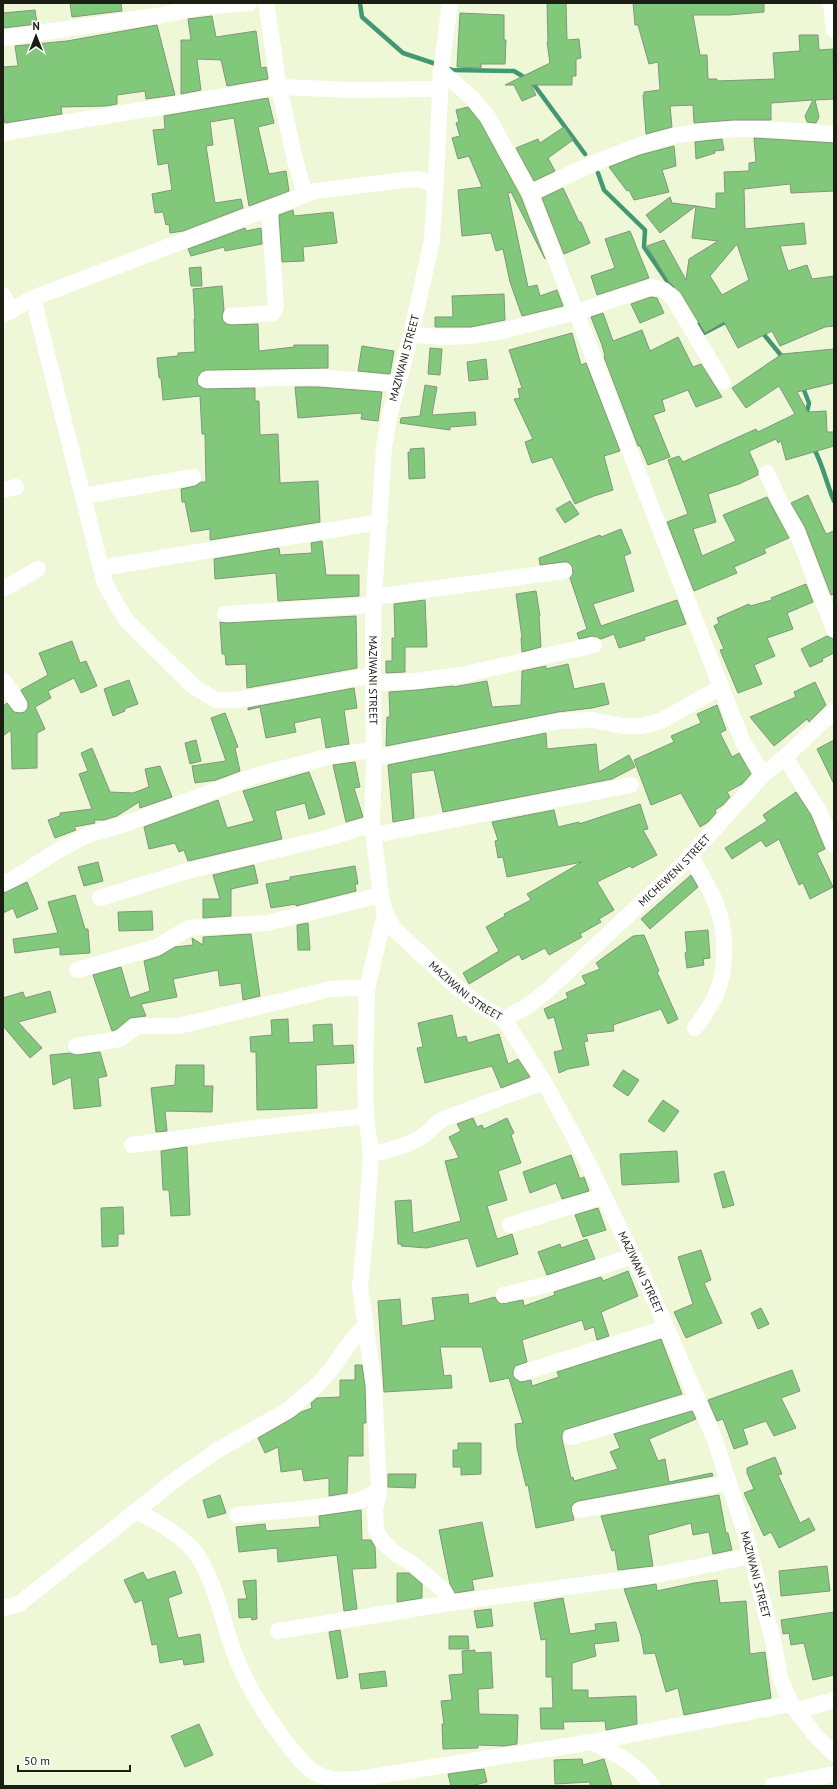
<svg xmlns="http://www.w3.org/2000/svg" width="837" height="1789" font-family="'PT Sans',sans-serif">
<rect width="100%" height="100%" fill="#eef8d7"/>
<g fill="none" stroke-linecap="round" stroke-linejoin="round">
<path stroke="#439772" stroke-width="4.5" d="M 360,3 L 362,17 L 403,53 L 439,65
M 446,68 L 452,70 L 514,71 L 532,82 L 585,154
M 598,173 L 604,190 L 645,230 L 644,247 L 672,288
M 698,325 L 704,333 L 729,320
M 761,331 L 784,359
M 802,385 L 809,403 L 806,416
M 813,447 C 823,464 826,483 834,501"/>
</g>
<path fill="#82c87b" stroke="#7f967d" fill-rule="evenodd" d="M 70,3 L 121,3 L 122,11 L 72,17 Z
M 547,3 L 566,3 L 567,40 L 579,39 L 581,58 L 576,59 L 576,76 L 572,76 L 572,85 L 531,85 L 536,95 L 522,101 L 514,85 L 505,85 L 550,63 L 547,42 L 548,42 Z
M 633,3 L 764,3 L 764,12 L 729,15 L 693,15 L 700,55 L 707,55 L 708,79 L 717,79 L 717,81 L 775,79 L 773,53 L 800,51 L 799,35 L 818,35 L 819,50 L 833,49 L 834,99 L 815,100 L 819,117 L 816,123 L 807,122 L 805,116 L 813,100 L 771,103 L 771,120 L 733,120 L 694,123 L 693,105 L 670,106 L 672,127 L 646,134 L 643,95 L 644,95 L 644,92 L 660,90 L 658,62 L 649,64 L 638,25 L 635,25 Z
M 35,10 L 37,24 L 3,28 L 3,13 Z
M 460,13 L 504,15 L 504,40 L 506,40 L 505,64 L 481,64 L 481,68 L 457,67 Z
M 212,16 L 216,37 L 256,31 L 261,68 L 266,67 L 268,79 L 227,86 L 221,60 L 197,59 L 201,90 L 181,94 L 181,40 L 191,40 L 188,19 Z
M 157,25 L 175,95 L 146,99 L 145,91 L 117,95 L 117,104 L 106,106 L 61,107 L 62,114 L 5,123 L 3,115 L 3,67 L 18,66 L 15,46 L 67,41 Z
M 268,98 L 274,123 L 258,127 L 269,174 L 286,171 L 289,191 L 249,206 L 234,118 L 210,122 L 213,145 L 206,146 L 215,203 L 241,199 L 243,208 L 183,231 L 170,233 L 169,224 L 166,225 L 163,212 L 155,213 L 152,194 L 172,190 L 168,163 L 158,165 L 153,130 L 165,129 L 164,116 Z
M 468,107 L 480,122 L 521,197 L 545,259 L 511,192 L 508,193 L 528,287 L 537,285 L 540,296 L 557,290 L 563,306 L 522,316 L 510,282 L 503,249 L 496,251 L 491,233 L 462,236 L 458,190 L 482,187 L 469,156 L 458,159 L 452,138 L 460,136 L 456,123 L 459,122 L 456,110 Z
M 564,127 L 573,140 L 548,158 L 555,171 L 534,181 L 516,148 L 538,139 L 540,143 Z
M 754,138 L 834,143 L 834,191 L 791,193 L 790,184 L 744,189 L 745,229 L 804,223 L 806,244 L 780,246 L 788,271 L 807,265 L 812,279 L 834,276 L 834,326 L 825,327 L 780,346 L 772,331 L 738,348 L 724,322 L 705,333 L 681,293 L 669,282 L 647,246 L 664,240 L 686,280 L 689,259 L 718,241 L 692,238 L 696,206 L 716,209 L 716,193 L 725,193 L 724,172 L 749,171 L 749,163 L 756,162 ZM 737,244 L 749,280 L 722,295 L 710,276 Z
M 722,139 L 724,150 L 714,151 L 715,153 L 696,159 L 695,142 Z
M 674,146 L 676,166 L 662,170 L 669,192 L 634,200 L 629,190 L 627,191 L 609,167 L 640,155 Z
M 563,188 L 579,222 L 581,222 L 590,243 L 564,254 L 542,198 Z
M 670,197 L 672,203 L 696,206 L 660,233 L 646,215 Z
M 293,210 L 294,216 L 333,212 L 337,243 L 303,247 L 304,261 L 282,262 L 279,215 Z
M 245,228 L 246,231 L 261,228 L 262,244 L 225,251 L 224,247 L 191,256 L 188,249 Z
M 630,231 L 649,278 L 597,295 L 591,276 L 615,268 L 605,239 Z
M 201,267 L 202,286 L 191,286 L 189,268 Z
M 222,286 L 224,310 L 222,316 L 223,321 L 227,324 L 232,325 L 258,324 L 259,351 L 294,347 L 294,345 L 328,345 L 328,368 L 206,370 L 201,372 L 197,380 L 198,385 L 206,389 L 255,388 L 255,401 L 259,401 L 260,435 L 278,434 L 280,483 L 318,481 L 320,522 L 210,540 L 210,529 L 191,532 L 185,502 L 182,502 L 181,489 L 195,486 L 201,482 L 206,482 L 205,434 L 202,434 L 200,396 L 163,400 L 161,378 L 159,378 L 157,358 L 178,356 L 178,353 L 195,352 L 194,319 L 195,319 L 193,289 Z
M 504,294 L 505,320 L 471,327 L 435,327 L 435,317 L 453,317 L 452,296 Z
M 651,297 L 657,298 L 664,313 L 640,323 L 631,304 Z
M 603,313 L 613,341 L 642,330 L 650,351 L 678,337 L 693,367 L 701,364 L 722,397 L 696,407 L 688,390 L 662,400 L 665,411 L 653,415 L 670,457 L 648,465 L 640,446 L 638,446 L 604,357 L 605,356 L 602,345 L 591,317 Z
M 572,333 L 581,365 L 586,363 L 620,451 L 604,456 L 613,490 L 594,496 L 575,504 L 552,457 L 532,463 L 525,442 L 533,439 L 514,399 L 520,398 L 518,389 L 522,388 L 509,350 Z
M 362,346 L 394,351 L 390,374 L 358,371 Z
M 430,348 L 442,349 L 440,375 L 428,374 Z
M 834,349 L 834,383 L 797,392 L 808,412 L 826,411 L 827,432 L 834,432 L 834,446 L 786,460 L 781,441 L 778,443 L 776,439 L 749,451 L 758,471 L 758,475 L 739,484 L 708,494 L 716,522 L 693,529 L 702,556 L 736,541 L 723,515 L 767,497 L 789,538 L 764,549 L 766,553 L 734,567 L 737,573 L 694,591 L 667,522 L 688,514 L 668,460 L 679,456 L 683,462 L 756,429 L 758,432 L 795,414 L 779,386 L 746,408 L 732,388 L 782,354 Z
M 486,359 L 488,379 L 469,381 L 467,362 Z
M 425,385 L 437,387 L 432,415 L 475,412 L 476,425 L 450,427 L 450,430 L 400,423 L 401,418 L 420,416 Z
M 295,387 L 317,387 L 382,392 L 378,421 L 361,419 L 362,413 L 298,418 Z
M 424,448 L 425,478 L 409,479 L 408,452 L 411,452 L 410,449 Z
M 808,495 L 826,534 L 834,531 L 834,594 L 831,595 L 805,527 L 791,503 Z
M 570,501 L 579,514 L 565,523 L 556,509 Z
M 621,529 L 631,553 L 624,556 L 634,591 L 593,604 L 601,626 L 677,600 L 686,624 L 644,637 L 645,640 L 619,648 L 614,634 L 601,639 L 592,636 L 579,639 L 577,633 L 587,629 L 570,578 L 573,574 L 572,566 L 568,562 L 563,562 L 540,565 L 539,558 L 600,535 L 601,537 Z
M 322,541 L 326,575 L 359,575 L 359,596 L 278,601 L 276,573 L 215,579 L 214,559 L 279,548 L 280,555 L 312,553 L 311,543 Z
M 806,584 L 813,602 L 787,613 L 793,629 L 767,638 L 775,656 L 754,665 L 762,684 L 738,693 L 720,650 L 724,649 L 714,626 L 719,623 L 717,618 L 749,604 L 750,606 L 772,600 L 771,598 Z
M 536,591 L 540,616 L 539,616 L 541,647 L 522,652 L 521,638 L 522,638 L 516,594 Z
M 425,600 L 427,647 L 405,647 L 405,672 L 386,673 L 386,661 L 392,661 L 392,638 L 395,638 L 394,604 Z
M 356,616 L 357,668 L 247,688 L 246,664 L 226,665 L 225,654 L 222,654 L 220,622 L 226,623 Z
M 827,636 L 834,639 L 834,653 L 822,659 L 823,661 L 810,667 L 801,649 Z
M 72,641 L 80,663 L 86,661 L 97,686 L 81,693 L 74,678 L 48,691 L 51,698 L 35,707 L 45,729 L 37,733 L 37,768 L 12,769 L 11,730 L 3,736 L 3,706 L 7,703 L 14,712 L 20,713 L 25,712 L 28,708 L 28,703 L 21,690 L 48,675 L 39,653 Z
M 568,664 L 574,689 L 604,683 L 609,704 L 592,708 L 558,712 L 386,746 L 387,717 L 390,717 L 389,692 L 417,690 L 453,686 L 453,687 L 487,681 L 492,707 L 521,705 L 522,671 L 546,666 L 546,669 Z
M 129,680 L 138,704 L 124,709 L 125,711 L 113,716 L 104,689 Z
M 815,682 L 826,705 L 809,722 L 807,719 L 774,746 L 750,717 L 796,697 L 794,692 Z
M 354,688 L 357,708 L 344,710 L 349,744 L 326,748 L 321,717 L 294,723 L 296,732 L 266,738 L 260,707 L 248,710 L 248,708 Z
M 717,705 L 726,730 L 720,733 L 732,757 L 739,753 L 751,774 L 742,784 L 727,792 L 730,797 L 723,805 L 715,810 L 716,813 L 708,822 L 700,827 L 681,793 L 651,805 L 634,760 L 674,742 L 671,736 L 701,723 L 697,714 Z
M 225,713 L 238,747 L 235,748 L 240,771 L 216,780 L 195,783 L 192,766 L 226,761 L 211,718 Z
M 546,733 L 547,749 L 596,744 L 599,772 L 629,755 L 635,767 L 612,779 L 443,812 L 434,770 L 411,773 L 414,818 L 393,822 L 388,765 Z
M 196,740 L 201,761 L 190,764 L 185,743 Z
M 834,740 L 834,784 L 817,749 Z
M 92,748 L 110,792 L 133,793 L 149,787 L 145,769 L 160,766 L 172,797 L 140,808 L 139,802 L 117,816 L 104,820 L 94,820 L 95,823 L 74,827 L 76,830 L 55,838 L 48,820 L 60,816 L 60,813 L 92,809 L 79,774 L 88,771 L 81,753 Z
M 355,762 L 360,787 L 354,788 L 363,817 L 346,822 L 333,765 Z
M 309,772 L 325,814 L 309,819 L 305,803 L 275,811 L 282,839 L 188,861 L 184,850 L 179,852 L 175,843 L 149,849 L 144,827 L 218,800 L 227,828 L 254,821 L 243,791 Z
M 796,792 L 811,815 L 825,849 L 817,853 L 833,887 L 810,899 L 803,883 L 799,885 L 779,839 L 766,847 L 761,840 L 732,859 L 725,848 L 767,821 L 763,815 Z
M 640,804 L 648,829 L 643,830 L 657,855 L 632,868 L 630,866 L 597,882 L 614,910 L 599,919 L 601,922 L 580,934 L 582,937 L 549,955 L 545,948 L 522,960 L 519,954 L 469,984 L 463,973 L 499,951 L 486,927 L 505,916 L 504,914 L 531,900 L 527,894 L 582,862 L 507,877 L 503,857 L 498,858 L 495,841 L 498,840 L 492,822 L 554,810 L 558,827 L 579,822 L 579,824 Z
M 98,862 L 103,881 L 84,886 L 78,867 Z
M 254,865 L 258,883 L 231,889 L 231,916 L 203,918 L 203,899 L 220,899 L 213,875 Z
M 355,866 L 358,884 L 355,884 L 356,891 L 296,906 L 296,904 L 271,908 L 266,884 L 290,880 L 290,877 Z
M 691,875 L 698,887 L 650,929 L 641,919 Z
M 27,882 L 38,909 L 17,918 L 13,908 L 3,913 L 3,893 Z
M 75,895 L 85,929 L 88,929 L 90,953 L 60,955 L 60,947 L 15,953 L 13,939 L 58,933 L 48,902 Z
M 152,911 L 153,930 L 119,931 L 118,912 Z
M 308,923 L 310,950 L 298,950 L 297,925 Z
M 708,930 L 710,958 L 703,959 L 704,965 L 687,968 L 685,953 L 687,952 L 685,932 Z
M 251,934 L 260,996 L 243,1000 L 241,983 L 220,986 L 218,970 L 173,979 L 177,997 L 141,1004 L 146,1016 L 130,1018 L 117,1029 L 112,1031 L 93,975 L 121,967 L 130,998 L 150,991 L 144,961 L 160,956 L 175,947 L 193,945 L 192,938 L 203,945 L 203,937 Z
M 644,935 L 659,971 L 657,972 L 678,1019 L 668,1024 L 661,1009 L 613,1025 L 614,1031 L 586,1034 L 588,1041 L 584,1042 L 589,1065 L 568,1069 L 559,1073 L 554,1052 L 563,1050 L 554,1017 L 548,1019 L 544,1009 L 568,998 L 566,993 L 586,984 L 582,976 L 600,969 L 596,963 L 633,936 Z
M 50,991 L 56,1012 L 18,1022 L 42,1048 L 30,1058 L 3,1026 L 3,998 L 23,992 L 25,998 Z
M 452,1015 L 457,1038 L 466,1036 L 468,1043 L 499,1034 L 508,1064 L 518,1059 L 530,1077 L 501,1088 L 492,1066 L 425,1083 L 417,1048 L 423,1047 L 418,1023 Z
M 288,1019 L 289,1043 L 314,1042 L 313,1025 L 332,1024 L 333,1046 L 353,1045 L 354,1063 L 316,1065 L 317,1108 L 257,1110 L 256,1052 L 251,1052 L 250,1037 L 272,1035 L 271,1020 Z
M 100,1052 L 107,1076 L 98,1078 L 101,1106 L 74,1109 L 71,1077 L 53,1085 L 50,1055 L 70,1053 L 77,1055 Z
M 176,1065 L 204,1065 L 204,1086 L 213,1086 L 212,1112 L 165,1111 L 167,1131 L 156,1132 L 151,1088 L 175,1085 Z
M 623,1070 L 639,1080 L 628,1096 L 613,1086 Z
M 663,1100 L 679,1111 L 664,1132 L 648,1121 Z
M 473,1118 L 477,1127 L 482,1125 L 484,1129 L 507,1118 L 514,1133 L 511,1135 L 521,1163 L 498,1171 L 507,1200 L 487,1206 L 497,1239 L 512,1234 L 518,1254 L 477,1267 L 468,1238 L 427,1248 L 401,1246 L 402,1244 L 398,1244 L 395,1201 L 411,1200 L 413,1233 L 461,1221 L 445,1161 L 459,1158 L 449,1137 L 461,1131 L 457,1124 Z
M 187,1147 L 190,1215 L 171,1216 L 169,1190 L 163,1190 L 161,1151 Z
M 677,1151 L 679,1182 L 622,1185 L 620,1154 Z
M 571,1155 L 580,1179 L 584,1177 L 589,1191 L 562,1199 L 556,1183 L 530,1193 L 523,1172 Z
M 724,1171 L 734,1205 L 723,1208 L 714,1174 Z
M 123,1207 L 124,1234 L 118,1234 L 118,1246 L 102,1247 L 101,1208 Z
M 598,1208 L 606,1230 L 583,1237 L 575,1215 Z
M 587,1239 L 595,1259 L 547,1275 L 538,1252 L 560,1244 L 561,1248 Z
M 701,1250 L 711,1280 L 704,1283 L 722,1323 L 686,1338 L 674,1312 L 693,1304 L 678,1257 Z
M 628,1271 L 638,1296 L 601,1312 L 609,1336 L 597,1340 L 594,1327 L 585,1330 L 582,1320 L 522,1340 L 527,1362 L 515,1366 L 513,1371 L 513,1376 L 520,1382 L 531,1380 L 532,1386 L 559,1377 L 557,1372 L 661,1339 L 682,1394 L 564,1430 L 562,1434 L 562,1439 L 571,1478 L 573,1477 L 574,1481 L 618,1469 L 610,1452 L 620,1448 L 614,1434 L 692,1411 L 696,1419 L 649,1439 L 658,1461 L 665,1459 L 669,1482 L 712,1473 L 713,1476 L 578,1501 L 574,1503 L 571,1507 L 574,1520 L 536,1528 L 528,1485 L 526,1486 L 517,1448 L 515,1424 L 523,1423 L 509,1378 L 490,1382 L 482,1347 L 440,1347 L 444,1376 L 451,1375 L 452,1388 L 384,1392 L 378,1301 L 400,1299 L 402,1326 L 435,1320 L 432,1298 L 468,1294 L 469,1304 L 495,1297 L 497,1301 L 501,1304 L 523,1300 L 524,1306 L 555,1295 L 554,1292 L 601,1277 L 603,1281 Z
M 761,1308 L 769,1324 L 758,1329 L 751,1313 Z
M 355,1365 L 362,1365 L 365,1386 L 366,1423 L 363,1423 L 363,1456 L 348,1456 L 347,1493 L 329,1496 L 329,1478 L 304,1481 L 302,1469 L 281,1472 L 278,1447 L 265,1453 L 258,1438 L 293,1418 L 301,1412 L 312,1408 L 311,1403 L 317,1398 L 340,1397 L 340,1380 L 355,1380 Z
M 792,1370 L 800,1391 L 781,1398 L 796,1428 L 774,1436 L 766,1421 L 743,1429 L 748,1444 L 734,1449 L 723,1419 L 717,1421 L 708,1400 Z
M 458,1443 L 481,1443 L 481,1474 L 461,1475 L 461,1467 L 453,1467 L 453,1450 L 458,1450 Z
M 775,1457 L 782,1474 L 778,1475 L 800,1523 L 809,1518 L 815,1530 L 779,1548 L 771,1532 L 764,1536 L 744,1493 L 754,1489 L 747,1473 L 747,1468 Z
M 388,1474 L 416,1474 L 415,1488 L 388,1487 Z
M 220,1495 L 226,1513 L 208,1518 L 203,1500 Z
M 719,1495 L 726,1533 L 728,1533 L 732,1550 L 713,1554 L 709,1532 L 693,1535 L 691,1523 L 648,1535 L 653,1566 L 618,1570 L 615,1550 L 612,1551 L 601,1516 Z
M 361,1510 L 362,1540 L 371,1540 L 375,1547 L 376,1568 L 352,1569 L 357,1609 L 344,1611 L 337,1555 L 278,1562 L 277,1548 L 239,1552 L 236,1527 L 265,1524 L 266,1531 L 320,1527 L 319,1516 Z
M 482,1522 L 493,1576 L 472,1580 L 474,1590 L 455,1593 L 450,1584 L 439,1530 Z
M 827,1566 L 830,1591 L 781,1596 L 779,1571 Z
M 175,1571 L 182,1593 L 168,1598 L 178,1638 L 200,1634 L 204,1662 L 184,1665 L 183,1659 L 160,1663 L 157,1644 L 152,1645 L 142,1600 L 135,1603 L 124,1580 L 143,1572 L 147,1580 Z
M 397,1573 L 409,1573 L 422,1584 L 422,1598 L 397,1602 Z
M 256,1580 L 257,1619 L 252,1620 L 251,1617 L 239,1618 L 238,1599 L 247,1599 L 243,1581 Z
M 717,1580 L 720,1603 L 746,1601 L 750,1654 L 765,1652 L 771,1698 L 684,1715 L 678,1688 L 666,1692 L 655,1653 L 644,1654 L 641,1636 L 624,1589 L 656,1584 L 657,1591 L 694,1583 Z
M 563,1598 L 570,1634 L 596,1630 L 595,1624 L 616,1622 L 619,1641 L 594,1644 L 596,1656 L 572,1663 L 572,1690 L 588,1690 L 588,1698 L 636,1696 L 637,1724 L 606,1730 L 605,1721 L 563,1722 L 564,1729 L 541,1729 L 540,1708 L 553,1708 L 552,1677 L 546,1677 L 546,1639 L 541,1640 L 534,1603 Z
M 491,1609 L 493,1626 L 477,1628 L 474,1611 Z
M 834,1612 L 834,1675 L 813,1680 L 804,1643 L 791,1645 L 789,1633 L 783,1634 L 781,1620 Z
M 340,1630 L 348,1677 L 337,1679 L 329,1632 Z
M 449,1636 L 468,1636 L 469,1649 L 449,1649 Z
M 475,1650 L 475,1653 L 491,1652 L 493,1688 L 478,1689 L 479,1714 L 518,1715 L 517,1744 L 504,1746 L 478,1745 L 478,1748 L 443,1749 L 442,1724 L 444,1724 L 441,1701 L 452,1700 L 449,1675 L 463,1674 L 462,1651 Z
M 385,1671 L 387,1686 L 361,1689 L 359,1674 Z
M 199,1724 L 213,1755 L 185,1767 L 171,1736 Z
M 582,1759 L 583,1765 L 604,1759 L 612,1786 L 590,1786 L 590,1782 L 555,1784 L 554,1760 Z
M 484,1769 L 487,1782 L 471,1786 L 451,1786 L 448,1774 Z"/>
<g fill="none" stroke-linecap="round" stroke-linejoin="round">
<g stroke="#fff" stroke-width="16">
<path d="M 266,3 L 279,87 L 295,160 L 305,195"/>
<path id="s1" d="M 450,3 L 441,71 L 437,162 L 432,240 L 411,335 L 390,414 L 384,447 L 373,611 L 373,683 L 374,758 L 372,824 L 381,895 L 385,913 L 395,930 L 459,989 L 478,1004 L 504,1019 L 544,1082 L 585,1157 L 654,1299 L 715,1440 L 745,1533 L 774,1645 L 780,1677 L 791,1704 L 816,1736 L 834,1754"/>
<path d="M 831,3 L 834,30"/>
<path d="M 3,38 L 156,16 L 203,7 L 249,3"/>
<path d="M 441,71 L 473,99 L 488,117 L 530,193 L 721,687 L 743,742 L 763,775"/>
<path d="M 3,133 L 279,87 L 352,90 L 440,89"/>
<path d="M 530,193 C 577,171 624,147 674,136 C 726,125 781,129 834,134"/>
<path d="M 3,295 L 11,311"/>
<path d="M 33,298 L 105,584 L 126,620 L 193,686 L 216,700 L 235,700 L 260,696 L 373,675"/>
<path d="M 3,315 L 33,298 L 315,191 L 404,180 L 418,179 L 435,184"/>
<path d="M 231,316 L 273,313 L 276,306 L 269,208"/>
<path d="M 411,335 L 447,337 L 472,336 L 502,331 L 577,312 L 651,287 L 664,290 L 673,298 L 723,382"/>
<path d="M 206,380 L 317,377 L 398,384"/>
<path d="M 767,473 L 780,502 L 796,530 L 834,630"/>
<path d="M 3,490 L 16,487"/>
<path d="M 83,496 L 193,477"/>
<path d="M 101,568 L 380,522"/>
<path d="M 3,589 L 38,569"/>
<path d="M 374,597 L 564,571"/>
<path d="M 225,614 L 374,605"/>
<path d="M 3,680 L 19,704"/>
<path d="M 373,683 L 416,681 L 461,675 L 594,645"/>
<path d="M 785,757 L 819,811 L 834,845"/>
<path d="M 374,758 L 560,721 L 592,720 L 623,726 L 642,726 L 661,721 L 721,687"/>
<path d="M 374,835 L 631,785"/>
<path d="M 690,855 C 698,870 708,885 715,901 C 726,928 728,965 717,992 C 712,1005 703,1017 695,1028"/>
<path d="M 3,884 L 15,878 L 57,851 L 88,835 L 128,823 L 254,776 L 335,755 L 373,750"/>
<path d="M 100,898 L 187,871 L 331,837 L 372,824"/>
<path d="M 385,913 L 367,989 L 365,1074 L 366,1116 L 371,1154 L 366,1226 L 360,1286 L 374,1385 L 379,1491 L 375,1511 L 376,1530 L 383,1542 L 396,1554 L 413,1564 L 444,1591 L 450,1603"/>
<path d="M 77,970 L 157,947 L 189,928 L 267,923 L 381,895"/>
<path id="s2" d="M 504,1019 L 528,1006 L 548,990 L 682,865 L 763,775 L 785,757 L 834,711"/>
<path d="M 76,1046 L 120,1039 L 136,1026 L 179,1026 L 331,989 L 350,988 L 367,989"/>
<path d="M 132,1145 L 248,1129 L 366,1116"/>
<path d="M 371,1154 C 387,1151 404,1147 418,1139 C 427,1134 434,1125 443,1119 L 544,1082"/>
<path d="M 510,1225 L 604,1196"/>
<path d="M 504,1295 L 549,1284 L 633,1256"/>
<path d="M 522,1373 L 666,1328"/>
<path d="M 571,1437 L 697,1400"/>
<path d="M 580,1510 L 728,1483"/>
<path d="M 137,1511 C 160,1524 187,1537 201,1561 C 218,1591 224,1628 237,1660 C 249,1689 266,1716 285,1741 C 309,1771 317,1783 358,1779 L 592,1742 L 791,1704"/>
<path d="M 237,1515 L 311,1508 L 359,1501 L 379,1491"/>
<path d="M 3,1608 L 19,1604 L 179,1477 L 218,1450 L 288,1410 L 313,1389 L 330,1371 L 352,1340 L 366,1324"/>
<path d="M 278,1631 L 450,1603 L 662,1574 L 751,1556"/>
<path d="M 796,1711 L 834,1700"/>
<path d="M 592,1742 C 614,1753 638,1764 652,1786"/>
<path d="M 772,1786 L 834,1774"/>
</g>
</g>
<g text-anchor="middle" stroke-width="3.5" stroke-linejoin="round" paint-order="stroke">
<g font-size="11" fill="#1b1e12" stroke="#fff">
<text transform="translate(404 358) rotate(-75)" y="4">MAZIWANI STREET</text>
<text dy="4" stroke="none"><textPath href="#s1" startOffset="684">MAZIWANI STREET</textPath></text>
<text dy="4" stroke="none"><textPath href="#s2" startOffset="227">MICHEWENI STREET</textPath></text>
<text dy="4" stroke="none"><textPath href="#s1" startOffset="1031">MAZIWANI STREET</textPath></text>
<text dy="4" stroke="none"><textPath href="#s1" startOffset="1367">MAZIWANI STREET</textPath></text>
<text dy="4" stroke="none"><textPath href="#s1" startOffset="1691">MAZIWANI STREET</textPath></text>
</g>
</g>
<rect width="837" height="1789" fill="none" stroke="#1b1e12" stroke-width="8"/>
<g transform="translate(36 36)" stroke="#ffffff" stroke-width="3" paint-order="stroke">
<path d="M0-3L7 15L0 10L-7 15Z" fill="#1b1e12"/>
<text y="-6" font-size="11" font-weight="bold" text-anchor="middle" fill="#1b1e12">N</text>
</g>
<path d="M18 1765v6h112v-6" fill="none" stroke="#1b1e12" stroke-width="2"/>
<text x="24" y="1765" font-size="12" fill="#1b1e12" stroke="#ffffff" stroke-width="3" paint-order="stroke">50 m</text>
</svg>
